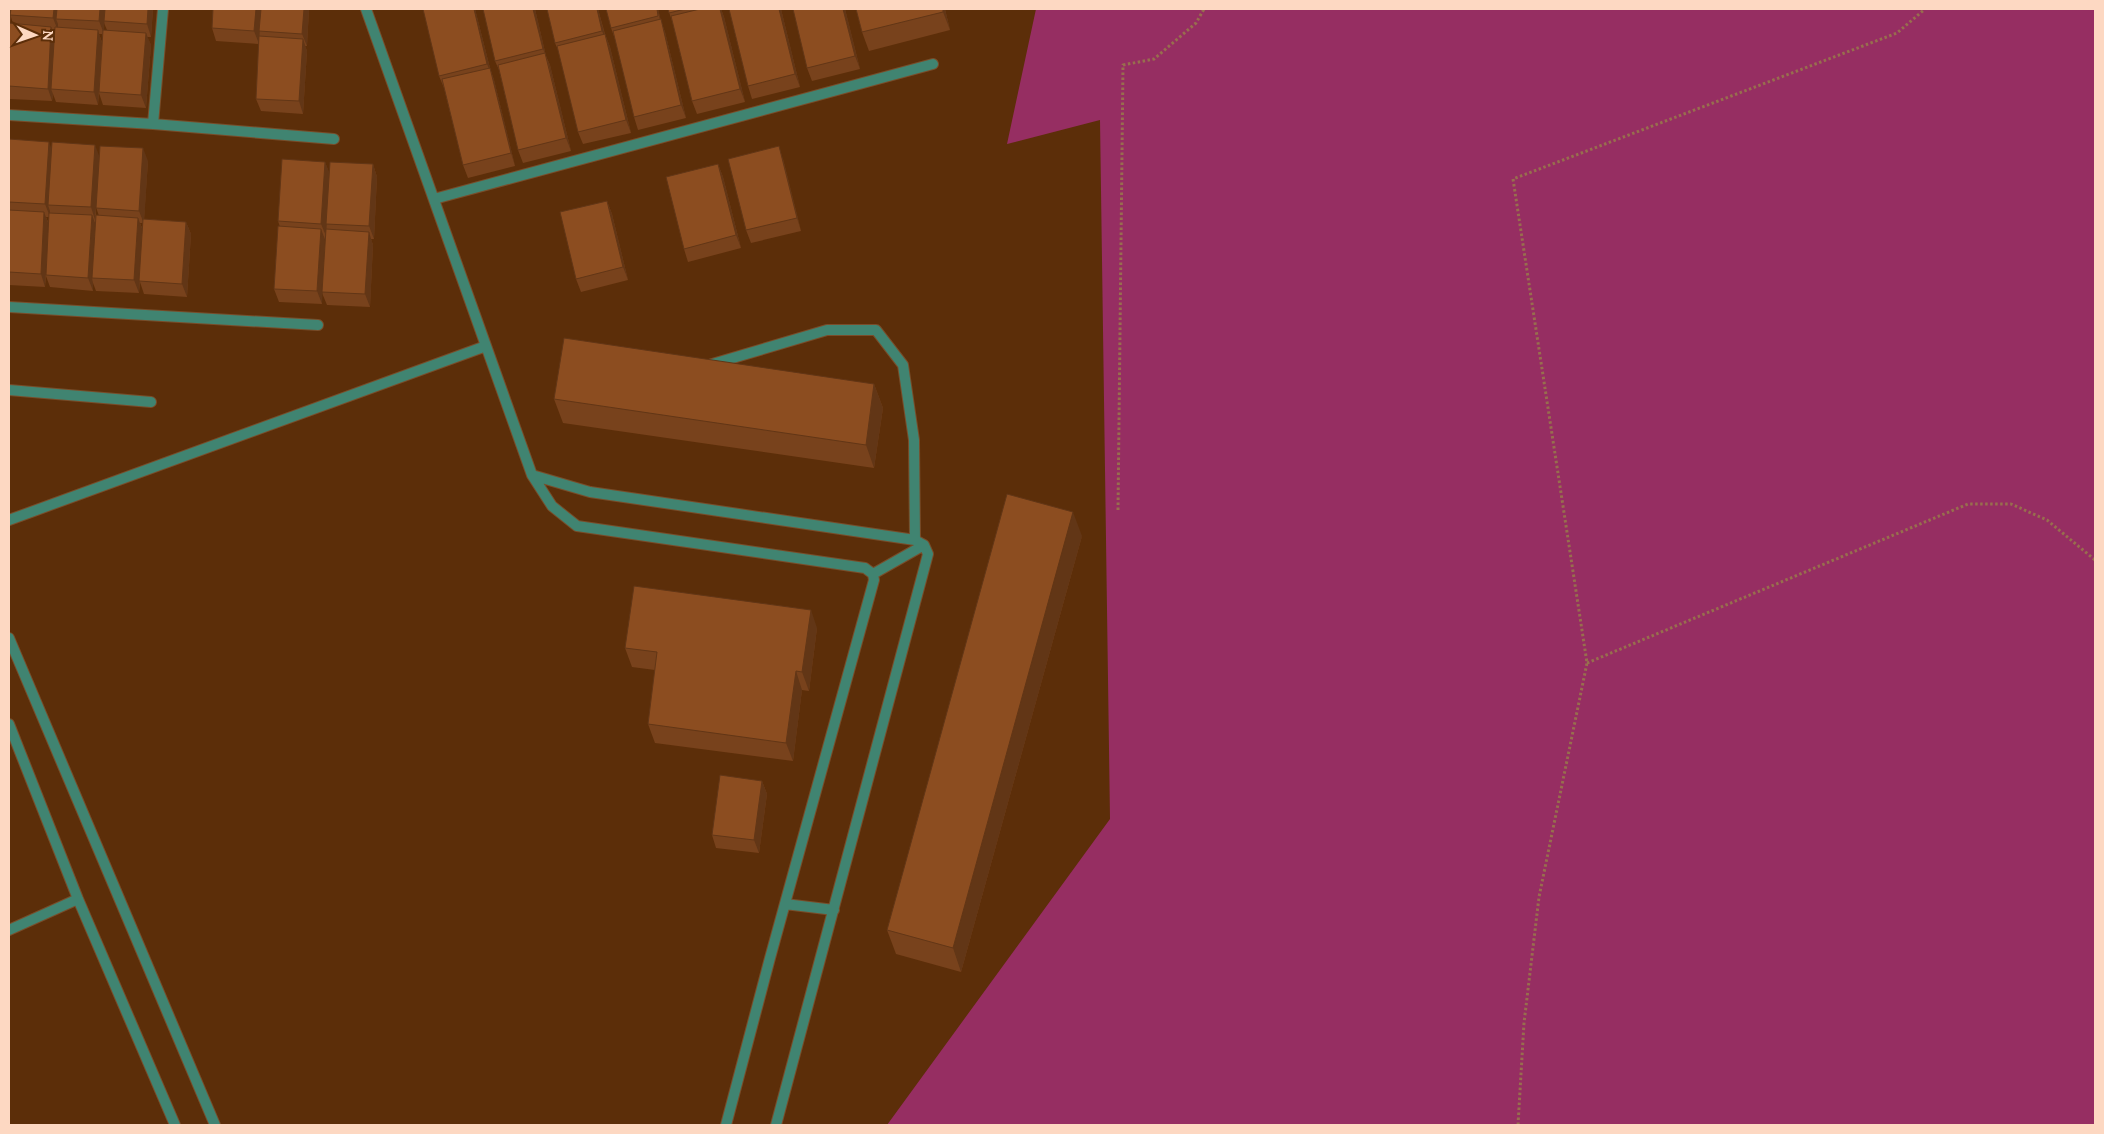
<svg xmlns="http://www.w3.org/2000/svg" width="2104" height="1134" font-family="Lora,serif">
<rect width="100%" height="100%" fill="#5c2e09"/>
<path fill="#962e62" d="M 1036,9 L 2095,9 L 2095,1125 L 887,1125 L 1110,819 L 1100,120 L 1007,144 Z"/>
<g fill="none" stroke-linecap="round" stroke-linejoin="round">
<g stroke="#794d2a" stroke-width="12">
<path id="lane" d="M 366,9 L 532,475 L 552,506 L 577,526 L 865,568 L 873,574 L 874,580 L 770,958 L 726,1125
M 9,115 L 153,124 L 334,139
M 153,124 L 163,9
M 434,199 L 933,64
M 9,307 L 318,325
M 709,365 L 827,330 L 876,330 L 903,365 L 914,440 L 915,540
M 9,390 L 151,402
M 532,475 L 590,492 L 915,540 L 924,545 L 928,554 L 776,1125
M 9,520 L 486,346
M 873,574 L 924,545
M 9,638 L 215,1125
M 9,724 L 78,899 L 175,1125
M 785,904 L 834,910
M 9,930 L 78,899"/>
</g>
<path stroke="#986e4e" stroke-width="3" stroke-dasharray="2.5 2.5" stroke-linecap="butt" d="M 1118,510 L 1123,65 L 1154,59 L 1196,23 L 1204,9
M 1587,663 L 1968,504 L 2011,504 L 2047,520 L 2095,560
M 1518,1125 L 1524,1023 L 1539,897 L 1587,663 L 1513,179 L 1897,33 L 1925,9"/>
<use href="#lane" stroke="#408471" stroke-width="10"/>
</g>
<path fill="#78421c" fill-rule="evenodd" d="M 9,9 L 153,9 L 151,37 L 147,37 L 151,45 L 146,108 L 103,105 L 99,93 L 98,105 L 56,102 L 53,94 L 52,101 L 10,99 L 9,97 ZM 11,17 L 13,24 L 10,24 ZM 104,23 L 107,30 L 104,30 ZM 99,34 L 102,34 L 102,42 Z
M 309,9 L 307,46 L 305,46 L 307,51 L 303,114 L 261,111 L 256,99 L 259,44 L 216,41 L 212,28 Z
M 475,9 L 490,68 L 494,80 L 515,166 L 468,178 L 463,165 L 444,88 L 439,76 Z
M 535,9 L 546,56 L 550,65 L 571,151 L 523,163 L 518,150 L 499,70 L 495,61 Z
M 547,9 L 598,9 L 605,34 L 610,47 L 631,133 L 583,144 L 578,132 L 559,52 L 555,43 Z
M 606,9 L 658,9 L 661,21 L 665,32 L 686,118 L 638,130 L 634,117 L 615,39 L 611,28 Z
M 668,9 L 721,9 L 724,17 L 745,102 L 697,114 L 692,101 L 673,24 Z
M 729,9 L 781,9 L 800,87 L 752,99 L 748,86 Z
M 845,9 L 860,69 L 812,81 L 807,68 Z
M 856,9 L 945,9 L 950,30 L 869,51 L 862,32 Z
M 9,139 L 52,150 L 99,157 L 148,161 L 144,219 L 186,222 L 191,234 L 187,297 L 144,294 L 140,282 L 139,293 L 96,291 L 93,283 L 93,291 L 50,287 L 46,276 L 45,287 L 9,285 ZM 96,207 L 99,216 L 96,215 ZM 46,217 L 49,217 L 49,224 ZM 140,223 L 143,223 L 143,230 Z
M 783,159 L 801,231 L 751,243 L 746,230 Z
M 325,162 L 329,173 L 373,164 L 377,177 L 374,239 L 371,239 L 373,245 L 370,307 L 327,305 L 322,293 L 322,304 L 279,302 L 274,289 L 280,227 L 278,221 Z
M 718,164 L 723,177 L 741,248 L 688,262 L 684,249 Z
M 607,201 L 612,214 L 628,280 L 581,292 L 576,279 Z
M 874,384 L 883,408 L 874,468 L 563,423 L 554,399 Z
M 1082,536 L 961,972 L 896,954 L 887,930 Z
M 817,628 L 809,691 L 802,690 L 793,761 L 655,743 L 648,724 L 655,670 L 632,667 L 625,648 Z
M 762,781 L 767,794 L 759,853 L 716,848 L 712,835 Z"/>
<path fill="#623616" d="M 9,9 L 11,9 L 10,27 L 9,24 Z
M 54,9 L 59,9 L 56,19 L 58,24 L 58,31 L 53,18 Z
M 100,9 L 105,9 L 104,34 L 99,21 Z
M 148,9 L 153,9 L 151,37 L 147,24 Z
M 256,9 L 261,9 L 259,44 L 254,31 Z
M 304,9 L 309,9 L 307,46 L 302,34 Z
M 474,9 L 475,9 L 492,76 L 487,64 Z
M 533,9 L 535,9 L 546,56 L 550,65 L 571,151 L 566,138 L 547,58 L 543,49 Z
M 597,9 L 598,9 L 607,43 L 602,31 Z
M 657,9 L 658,9 L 661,21 L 665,32 L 686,118 L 681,105 L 662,27 Z
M 720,9 L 721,9 L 724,17 L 745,102 L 740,89 Z
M 779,9 L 781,9 L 800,87 L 795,74 Z
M 843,9 L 845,9 L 860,69 L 855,56 Z
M 943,9 L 945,9 L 950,30 L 943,12 Z
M 51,27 L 56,39 L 51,89 L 53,94 L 52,101 L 48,89 Z
M 98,30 L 102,43 L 98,105 L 94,92 Z
M 146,33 L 151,45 L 146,108 L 141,95 Z
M 605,34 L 610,47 L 631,133 L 626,120 Z
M 303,39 L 307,51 L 303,114 L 299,101 Z
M 490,68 L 494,80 L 515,166 L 511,153 Z
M 49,142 L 54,155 L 48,205 L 50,211 L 50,217 L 45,204 Z
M 95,145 L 100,158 L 95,220 L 91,207 Z
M 779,146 L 783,159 L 801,231 L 797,218 Z
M 143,148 L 148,161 L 144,224 L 139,211 Z
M 325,162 L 330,174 L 326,236 L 321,224 Z
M 373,164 L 377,177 L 374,239 L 369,226 Z
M 718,164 L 723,177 L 741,248 L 736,235 Z
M 607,201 L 612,214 L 628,280 L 623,267 Z
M 44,212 L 49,225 L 45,287 L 41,274 Z
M 92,215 L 97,228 L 92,278 L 93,283 L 93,291 L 88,278 Z
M 138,218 L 143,231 L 139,293 L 134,280 Z
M 186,222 L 191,234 L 187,297 L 182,284 Z
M 321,229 L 326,242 L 322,304 L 317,291 Z
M 369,232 L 373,245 L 370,307 L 365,294 Z
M 874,384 L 883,408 L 874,468 L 866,445 Z
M 1073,512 L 1082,536 L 961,972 L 953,948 Z
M 811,610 L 817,628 L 809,691 L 802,672 Z
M 796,671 L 802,690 L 793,761 L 786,743 Z
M 762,781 L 767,794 L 759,853 L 754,840 Z"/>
<path fill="#8c4d20" stroke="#623616" d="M 11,9 L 54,9 L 53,18 L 10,15 Z
M 57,9 L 100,9 L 99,21 L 56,19 Z
M 105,9 L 148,9 L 147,24 L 104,21 Z
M 213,9 L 256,9 L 254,31 L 212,28 Z
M 261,9 L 304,9 L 302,34 L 259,31 Z
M 423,9 L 474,9 L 487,64 L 439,76 Z
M 483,9 L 533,9 L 543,49 L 495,61 Z
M 547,9 L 597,9 L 602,31 L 555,43 Z
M 606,9 L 657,9 L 658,16 L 611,28 Z
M 668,9 L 685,9 L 669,13 Z
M 700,9 L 720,9 L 740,89 L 692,101 L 671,16 Z
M 729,9 L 779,9 L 795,74 L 748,86 Z
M 793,9 L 843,9 L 855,56 L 807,68 Z
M 856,9 L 943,9 L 943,12 L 862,32 Z
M 661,19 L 681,105 L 634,117 L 613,31 Z
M 9,23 L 51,27 L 48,89 L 9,86 Z
M 55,27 L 98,30 L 94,92 L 51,89 Z
M 103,30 L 146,33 L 141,95 L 99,92 Z
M 605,34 L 626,120 L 578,132 L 557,46 Z
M 259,36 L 303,39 L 299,101 L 256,99 Z
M 545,53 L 566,138 L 518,150 L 498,65 Z
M 490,68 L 511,153 L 463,165 L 442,79 Z
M 9,139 L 49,142 L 45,204 L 9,202 Z
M 52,142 L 95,145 L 91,207 L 48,205 Z
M 100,146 L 143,148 L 139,211 L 96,208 Z
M 779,146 L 797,218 L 746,230 L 728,159 Z
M 282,159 L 325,162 L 321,224 L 278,221 Z
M 330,162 L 373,164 L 369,226 L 326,224 Z
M 718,164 L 736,235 L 684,249 L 666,177 Z
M 607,201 L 623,267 L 576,279 L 560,212 Z
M 9,210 L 44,212 L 41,274 L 9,272 Z
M 49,213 L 92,215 L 88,278 L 46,275 Z
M 96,215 L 138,218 L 134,280 L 92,278 Z
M 143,219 L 186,222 L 182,284 L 139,281 Z
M 278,226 L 321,229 L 317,291 L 274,289 Z
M 326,229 L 369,232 L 365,294 L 322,292 Z
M 564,338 L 874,384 L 866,445 L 554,399 Z
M 1007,494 L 1073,512 L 953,948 L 887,930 Z
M 634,586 L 811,610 L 802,672 L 796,671 L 786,743 L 648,724 L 657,652 L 625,648 Z
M 720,775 L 762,781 L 754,840 L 712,835 Z"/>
<rect width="2104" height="1134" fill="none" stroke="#fdd8c2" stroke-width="20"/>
<g transform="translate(35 35) rotate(92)" stroke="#5c2e09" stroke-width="4" paint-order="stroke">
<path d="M0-4L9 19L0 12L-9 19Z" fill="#fdd8c2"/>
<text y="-8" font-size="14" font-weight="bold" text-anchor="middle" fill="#fdd8c2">N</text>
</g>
</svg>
